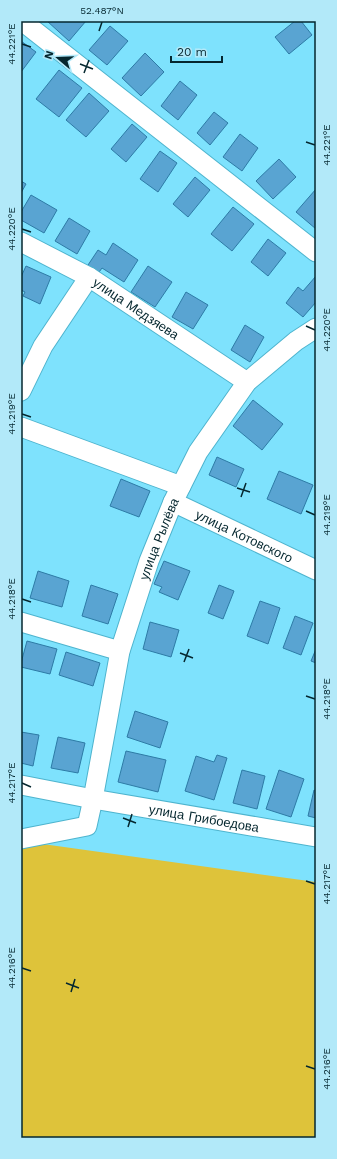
<svg xmlns="http://www.w3.org/2000/svg" width="337" height="1159" font-family="'Work Sans',sans-serif">
<rect width="100%" height="100%" fill="#7ee2fd"/>
<path fill="#dec33a" d="M 21,841 L 316,882 L 316,1138 L 21,1138 Z"/>
<path fill="#59a4d2" stroke="#2d7ba6" d="M 47,21 L 86,21 L 69,41 Z
M 295,21 L 301,21 L 312,35 L 289,54 L 275,37 Z
M 110,26 L 128,41 L 107,65 L 89,50 Z
M 21,41 L 36,52 L 21,72 Z
M 145,53 L 164,72 L 141,96 L 122,78 Z
M 59,70 L 82,88 L 59,117 L 36,99 Z
M 180,81 L 197,95 L 178,120 L 161,106 Z
M 89,93 L 109,111 L 86,137 L 66,120 Z
M 214,112 L 228,123 L 210,145 L 197,133 Z
M 132,124 L 147,137 L 126,162 L 111,149 Z
M 240,134 L 258,148 L 242,171 L 223,157 Z
M 160,151 L 177,163 L 158,192 L 140,179 Z
M 279,159 L 296,177 L 273,199 L 256,181 Z
M 195,177 L 210,190 L 188,217 L 173,204 Z
M 21,181 L 26,184 L 21,193 Z
M 316,189 L 316,229 L 296,212 Z
M 31,195 L 57,210 L 44,233 L 21,220 L 21,212 Z
M 233,207 L 254,224 L 232,251 L 211,234 Z
M 69,218 L 90,231 L 77,254 L 55,241 Z
M 268,239 L 286,253 L 268,276 L 251,262 Z
M 113,243 L 138,260 L 124,282 L 102,268 L 97,275 L 86,268 L 98,250 L 106,255 Z
M 26,266 L 51,277 L 40,304 L 23,296 L 25,292 L 21,290 L 21,277 Z
M 148,266 L 172,282 L 155,307 L 131,292 Z
M 316,276 L 316,302 L 303,317 L 286,303 L 298,287 L 303,291 Z
M 186,292 L 208,305 L 193,329 L 172,317 Z
M 245,325 L 264,337 L 250,362 L 231,350 Z
M 253,400 L 283,424 L 262,450 L 233,426 Z
M 217,457 L 244,469 L 236,487 L 209,475 Z
M 279,471 L 313,485 L 301,514 L 267,499 Z
M 121,479 L 150,491 L 139,517 L 110,506 Z
M 164,561 L 190,571 L 178,600 L 159,592 L 162,587 L 154,584 Z
M 38,571 L 69,581 L 62,607 L 30,598 Z
M 91,585 L 118,594 L 108,624 L 82,616 Z
M 219,585 L 234,591 L 223,619 L 208,613 Z
M 260,601 L 280,608 L 268,644 L 247,636 Z
M 295,616 L 313,623 L 301,655 L 283,648 Z
M 150,622 L 179,630 L 171,657 L 143,649 Z
M 27,641 L 57,649 L 50,674 L 21,667 L 21,663 Z
M 316,649 L 316,663 L 311,661 Z
M 66,652 L 100,663 L 93,686 L 59,675 Z
M 135,711 L 168,722 L 160,748 L 127,737 Z
M 21,732 L 39,735 L 33,766 L 21,763 Z
M 58,737 L 85,743 L 78,773 L 51,768 Z
M 126,751 L 166,760 L 158,792 L 118,782 Z
M 217,755 L 227,758 L 214,800 L 185,791 L 196,756 L 214,762 Z
M 242,770 L 265,776 L 257,809 L 233,803 Z
M 279,770 L 304,779 L 291,817 L 266,809 Z
M 314,790 L 316,791 L 316,818 L 308,816 Z"/>
<g fill="none" stroke-linecap="round" stroke-linejoin="round">
<g stroke="#4eb4ce" stroke-width="21">
<g id="minor">
<path d="M 22,21 L 316,252"/>
<path id="s1" d="M 21,242 L 89,277 L 247,382"/>
<path d="M 21,391 L 43,346 L 89,277"/>
<path d="M 21,427 L 181,486"/>
<path id="s2" d="M 173,502 L 316,570"/>
<path d="M 21,622 L 120,651"/>
<path id="s3" d="M 21,785 L 93,799 L 316,837"/>
<path id="s4" d="M 21,839 L 87,826 L 93,799 L 107,723 L 120,651 L 149,561 L 173,502 L 198,452 L 247,382 L 296,341 L 316,328"/>
</g>
</g>
<use href="#minor" stroke="#fff" stroke-width="19"/>
</g>
<path fill="none" stroke="#05272f" stroke-width="1.5" d="M 99,31 L 102,22M 22,44 L 31,47M 80,64 L 93,69M 84,73 L 89,60M 306,142 L 315,145M 22,229 L 31,232M 306,326 L 315,330M 22,414 L 31,417M 237,488 L 250,492M 241,497 L 246,483M 306,511 L 315,515M 22,599 L 31,602M 180,653 L 193,658M 184,662 L 189,649M 306,696 L 315,699M 22,783 L 31,787M 123,818 L 136,823M 128,827 L 132,814M 306,881 L 315,884M 22,968 L 31,971M 66,983 L 79,988M 71,992 L 75,979M 306,1066 L 315,1069"/>
<g text-anchor="middle" stroke-width="3" stroke-linejoin="round" paint-order="stroke">
<g font-size="13" fill="#05272f" stroke="#b2e9f9">
<text dy="5" stroke="none"><textPath href="#s1" startOffset="133">улица Медзяева</textPath></text>
<text dy="5" stroke="none"><textPath href="#s2" startOffset="79">улица Котовского</textPath></text>
<text dy="5" stroke="none"><textPath href="#s4" startOffset="364">улица Рылёва</textPath></text>
<text dy="5" stroke="none"><textPath href="#s3" startOffset="186">улица Грибоедова</textPath></text>
</g>
</g>
<rect width="337" height="1159" fill="none" stroke="#b2e9f9" stroke-width="44"/>
<g transform="translate(58 58) rotate(289)" stroke="#b2e9f9" stroke-width="3" paint-order="stroke">
<path d="M0-3L7 15L0 10L-7 15Z" fill="#05272f"/>
<text y="-6" font-size="11" font-weight="bold" text-anchor="middle" fill="#05272f">N</text>
</g>
<path d="M171 56v6h51v-6" fill="none" stroke="#05272f" stroke-width="2"/>
<text x="177" y="56" font-size="12" fill="#05272f" stroke="#b2e9f9" stroke-width="3" paint-order="stroke">20 m</text>
<rect x="22" y="22" width="293" height="1115" fill="none" stroke="#05272f" stroke-width="1.5"/>
<g font-size="10" text-anchor="middle" fill="#05272f">
<text x="102" y="14">52.487°N</text>
<text transform="translate(11 44) rotate(-90)" y="4">44.221°E</text>
<text transform="translate(326 145) rotate(-90)" y="4">44.221°E</text>
<text transform="translate(11 229) rotate(-90)" y="4">44.220°E</text>
<text transform="translate(326 330) rotate(-90)" y="4">44.220°E</text>
<text transform="translate(11 414) rotate(-90)" y="4">44.219°E</text>
<text transform="translate(326 515) rotate(-90)" y="4">44.219°E</text>
<text transform="translate(11 599) rotate(-90)" y="4">44.218°E</text>
<text transform="translate(326 699) rotate(-90)" y="4">44.218°E</text>
<text transform="translate(11 783) rotate(-90)" y="4">44.217°E</text>
<text transform="translate(326 884) rotate(-90)" y="4">44.217°E</text>
<text transform="translate(11 968) rotate(-90)" y="4">44.216°E</text>
<text transform="translate(326 1069) rotate(-90)" y="4">44.216°E</text>
</g>
</svg>
